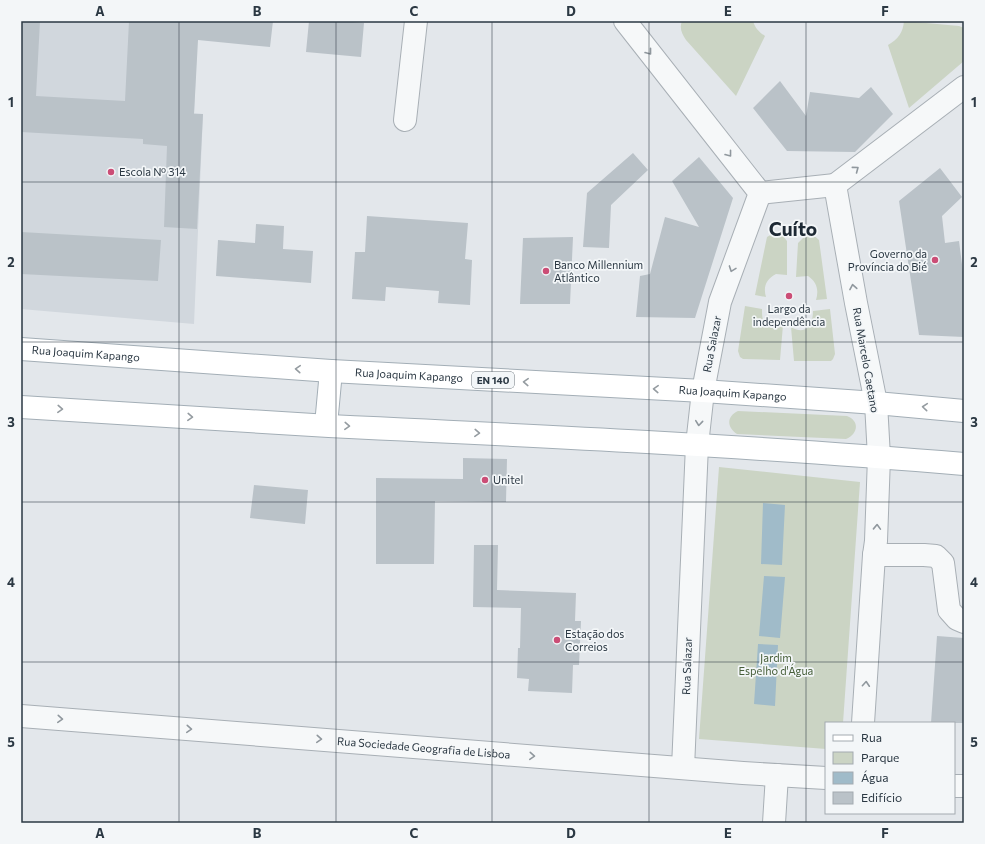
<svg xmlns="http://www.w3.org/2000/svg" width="985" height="844" font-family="Commissioner,sans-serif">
<rect width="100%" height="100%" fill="#e3e7eb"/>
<path fill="#d1d7dd" d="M 21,21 L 198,21 L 194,113 L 203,114 L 194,324 L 21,309 Z"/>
<path fill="#cbd4c4" d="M 682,21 L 753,21 C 755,28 759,32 765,36 L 736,96 L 686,40 C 682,34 679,28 682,21 Z
M 904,21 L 959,26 L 964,28 L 964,61 L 909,108 L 888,45 C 898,39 903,33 904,21 Z
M 774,233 L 782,235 L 787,241 L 787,275 L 776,274 C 766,279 763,287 766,297 L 755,295 L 767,237 Z
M 808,235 C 813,235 815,236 819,240 L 827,299 L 816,300 C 819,290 817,282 808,276 L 796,277 L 798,243 L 804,237 Z
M 745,306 L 762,309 C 762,317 762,322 768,327 C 774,329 778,329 783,325 L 780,360 L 743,359 L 740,357 L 738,351 Z
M 830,309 L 835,354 L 833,359 L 831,361 L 794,361 L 791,327 C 806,336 813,325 813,311 Z
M 738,411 L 847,416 C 860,421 858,434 846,439 L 737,434 C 726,427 727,416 738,411 Z
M 719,467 L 860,482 L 843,723 L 826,723 L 826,749 L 699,739 Z"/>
<path fill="#a0bbc9" d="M 763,503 L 785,505 L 782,565 L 761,564 Z
M 764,576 L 785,577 L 780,638 L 759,636 Z
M 758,644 L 778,645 L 775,706 L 754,704 Z"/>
<path fill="#bac2c8" d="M 21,21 L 40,21 L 36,96 L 125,101 L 129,21 L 273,21 L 270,47 L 198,40 L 194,114 L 203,114 L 197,229 L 164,227 L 167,146 L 143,144 L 143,139 L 21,132 Z
M 309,21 L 341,21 L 364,23 L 361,57 L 306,52 Z
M 780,81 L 806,116 L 810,92 L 859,98 L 871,87 L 893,114 L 855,152 L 787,151 L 753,108 Z
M 633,153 L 648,170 L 611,205 L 609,248 L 583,247 L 587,193 Z
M 699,157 L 733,198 L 695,318 L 636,317 L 640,276 L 650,274 L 665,217 L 699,227 L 672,181 Z
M 940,168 L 962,197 L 942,216 L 945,243 L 959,241 L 964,280 L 964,337 L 919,335 L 899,201 Z
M 367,216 L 468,223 L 465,259 L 472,260 L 470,305 L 438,303 L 439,291 L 386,287 L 385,301 L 352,299 L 355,252 L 365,252 Z
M 256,224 L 284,226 L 283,249 L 313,251 L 311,283 L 216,276 L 218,240 L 255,243 Z
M 21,232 L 161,240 L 158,281 L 21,274 Z
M 573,237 L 570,304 L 520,304 L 523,238 Z
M 463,458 L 507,459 L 506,502 L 435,501 L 434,564 L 376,564 L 376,478 L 463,479 Z
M 254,485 L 308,490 L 305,524 L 250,518 Z
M 474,545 L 498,545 L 497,590 L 576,593 L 575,621 L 581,621 L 579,665 L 573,665 L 572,693 L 528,691 L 529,679 L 517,678 L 518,648 L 520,648 L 521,608 L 473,607 Z
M 937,636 L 964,638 L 964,723 L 931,723 Z"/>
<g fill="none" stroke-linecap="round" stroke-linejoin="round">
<g stroke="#a8afb5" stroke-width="24">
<g id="minor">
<path d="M 625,21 L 760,193 L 720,302 L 703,391 L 697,445 L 683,768"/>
<path d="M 405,120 L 416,21"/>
<path d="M 760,193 L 835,185"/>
<path d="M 874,555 L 924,555 L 936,556 L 943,563 L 949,610 L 957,619 L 964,622"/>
<path id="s1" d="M 21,716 L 743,773 L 826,778"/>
<path d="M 863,723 L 874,555 L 876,541 L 879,457 L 876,403 L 856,303 L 835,185 L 964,87"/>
<path d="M 954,786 L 964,786"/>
<path d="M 774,823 L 777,775"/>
</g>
</g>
<g stroke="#a3aeb6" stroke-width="24">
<g id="major">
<path id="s2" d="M 21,349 L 331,371 L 703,391 L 876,403 L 964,411"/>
<path d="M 21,407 C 124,413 226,420 329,426 C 541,436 753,446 964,464"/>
<path d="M 326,425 L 331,371"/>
</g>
</g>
<use href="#minor" stroke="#f6f8f9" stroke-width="22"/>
<use href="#major" stroke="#fff" stroke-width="22"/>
</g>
<defs><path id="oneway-chevron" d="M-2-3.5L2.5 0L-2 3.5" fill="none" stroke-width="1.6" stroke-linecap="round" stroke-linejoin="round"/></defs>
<g stroke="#90989e">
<use href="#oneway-chevron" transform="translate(649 52) rotate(52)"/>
<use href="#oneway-chevron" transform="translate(729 154) rotate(52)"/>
<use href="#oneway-chevron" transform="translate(856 169) rotate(-37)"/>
<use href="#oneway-chevron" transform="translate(732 269) rotate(110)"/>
<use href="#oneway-chevron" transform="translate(853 287) rotate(-100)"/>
<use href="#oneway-chevron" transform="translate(699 423) rotate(96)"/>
<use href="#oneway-chevron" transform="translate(877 527) rotate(-88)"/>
<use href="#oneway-chevron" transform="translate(866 684) rotate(-86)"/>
<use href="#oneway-chevron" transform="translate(60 719) rotate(4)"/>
<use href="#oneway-chevron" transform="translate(189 729) rotate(4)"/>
<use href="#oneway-chevron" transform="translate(319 739) rotate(4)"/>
<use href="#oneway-chevron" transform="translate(532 756) rotate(4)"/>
</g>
<g stroke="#959ca1">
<use href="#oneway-chevron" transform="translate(298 369) rotate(-176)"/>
<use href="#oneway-chevron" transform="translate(526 382) rotate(-177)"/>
<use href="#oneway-chevron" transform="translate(656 389) rotate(-177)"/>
<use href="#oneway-chevron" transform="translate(925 407) rotate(-175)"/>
<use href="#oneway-chevron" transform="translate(60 409) rotate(3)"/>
<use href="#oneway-chevron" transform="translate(190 417) rotate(3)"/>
<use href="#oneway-chevron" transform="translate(347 426) rotate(3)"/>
<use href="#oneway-chevron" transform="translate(477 433) rotate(3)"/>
</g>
<path fill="none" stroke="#2b3843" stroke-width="1" stroke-opacity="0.55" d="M 179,21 L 179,823M 336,21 L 336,823M 492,21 L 492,823M 649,21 L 649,823M 806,21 L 806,823M 21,182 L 964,182M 21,342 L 964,342M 21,502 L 964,502M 21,662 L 964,662"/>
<g fill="#cb4d76" stroke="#f3f6f8" stroke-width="1.5">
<circle cx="111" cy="172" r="4"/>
<circle cx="935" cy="260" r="4"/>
<circle cx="546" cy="271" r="4"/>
<circle cx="789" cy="296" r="4"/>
<circle cx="485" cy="480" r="4"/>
<circle cx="557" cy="640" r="4"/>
</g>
<g text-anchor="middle" stroke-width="3.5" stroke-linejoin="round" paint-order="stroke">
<rect fill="#f3f6f8" stroke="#677179" stroke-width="1" x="472" y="372" width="42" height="16" rx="3"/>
<g font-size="10" font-weight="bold" fill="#2b3843">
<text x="493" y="384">EN 140</text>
</g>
<g font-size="11" fill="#2b3843" stroke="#f3f6f8" text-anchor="start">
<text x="119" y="176">Escola Nº 314</text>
<text x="927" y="258" text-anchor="end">Governo da<tspan x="927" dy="13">Província do Bié</tspan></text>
<text x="554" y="269">Banco Millennium<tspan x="554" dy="13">Atlântico</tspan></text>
<text x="789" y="313" text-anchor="middle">Largo da<tspan x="789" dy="13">independência</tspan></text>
<text x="493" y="484">Unitel</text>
<text x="565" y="638">Estação dos<tspan x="565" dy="13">Correios</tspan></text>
</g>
<g font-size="11" fill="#2b3843" stroke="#f3f6f8">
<text transform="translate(712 344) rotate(-79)" y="4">Rua Salazar</text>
<text dy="4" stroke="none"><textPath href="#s2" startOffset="65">Rua Joaquim Kapango</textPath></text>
<text transform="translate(866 360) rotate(80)" y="4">Rua Marcelo Caetano</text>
<text dy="4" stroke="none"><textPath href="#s2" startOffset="389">Rua Joaquim Kapango</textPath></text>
<text dy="4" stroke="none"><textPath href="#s2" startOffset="713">Rua Joaquim Kapango</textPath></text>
<text transform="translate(687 666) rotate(-88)" y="4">Rua Salazar</text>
<text dy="4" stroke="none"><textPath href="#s1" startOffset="404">Rua Sociedade Geografia de Lisboa</textPath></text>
</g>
<g font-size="11" fill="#465e39" stroke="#f3f6f8">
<text x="776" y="662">Jardim<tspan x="776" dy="13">Espelho d'Água</tspan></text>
</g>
<g font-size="19" font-weight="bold" fill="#1d2934" stroke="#f3f6f8">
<text x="793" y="236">Cuíto</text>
</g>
</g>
<rect width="985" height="844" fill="none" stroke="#f3f6f8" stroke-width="44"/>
<rect x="825" y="722" width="130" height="92" fill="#f3f6f8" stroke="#a3aab0"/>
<rect x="833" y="735" width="20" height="6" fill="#ffffff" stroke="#a3aab0"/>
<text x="861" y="742" font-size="12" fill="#2b3843">Rua</text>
<rect x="833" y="752" width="20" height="12" fill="#cbd4c4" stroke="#a3aab0"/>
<text x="861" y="762" font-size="12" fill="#2b3843">Parque</text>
<rect x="833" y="772" width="20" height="12" fill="#a0bbc9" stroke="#a3aab0"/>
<text x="861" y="782" font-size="12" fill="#2b3843">Água</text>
<rect x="833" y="792" width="20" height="12" fill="#bac2c8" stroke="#a3aab0"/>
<text x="861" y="802" font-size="12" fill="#2b3843">Edifício</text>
<rect x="22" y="22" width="941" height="800" fill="none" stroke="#2b3843" stroke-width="1.5"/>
<g font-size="13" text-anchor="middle" font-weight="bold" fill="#2b3843">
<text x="100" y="16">A</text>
<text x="257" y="16">B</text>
<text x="414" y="16">C</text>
<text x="571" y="16">D</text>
<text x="728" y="16">E</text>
<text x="885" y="16">F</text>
<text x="11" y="107">1</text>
<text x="974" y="107">1</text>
<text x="11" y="267">2</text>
<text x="974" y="267">2</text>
<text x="11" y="427">3</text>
<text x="974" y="427">3</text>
<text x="11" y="587">4</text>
<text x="974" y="587">4</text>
<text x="11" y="747">5</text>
<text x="974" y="747">5</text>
<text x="100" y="838">A</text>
<text x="257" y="838">B</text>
<text x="414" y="838">C</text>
<text x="571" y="838">D</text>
<text x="728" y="838">E</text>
<text x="885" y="838">F</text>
</g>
</svg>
